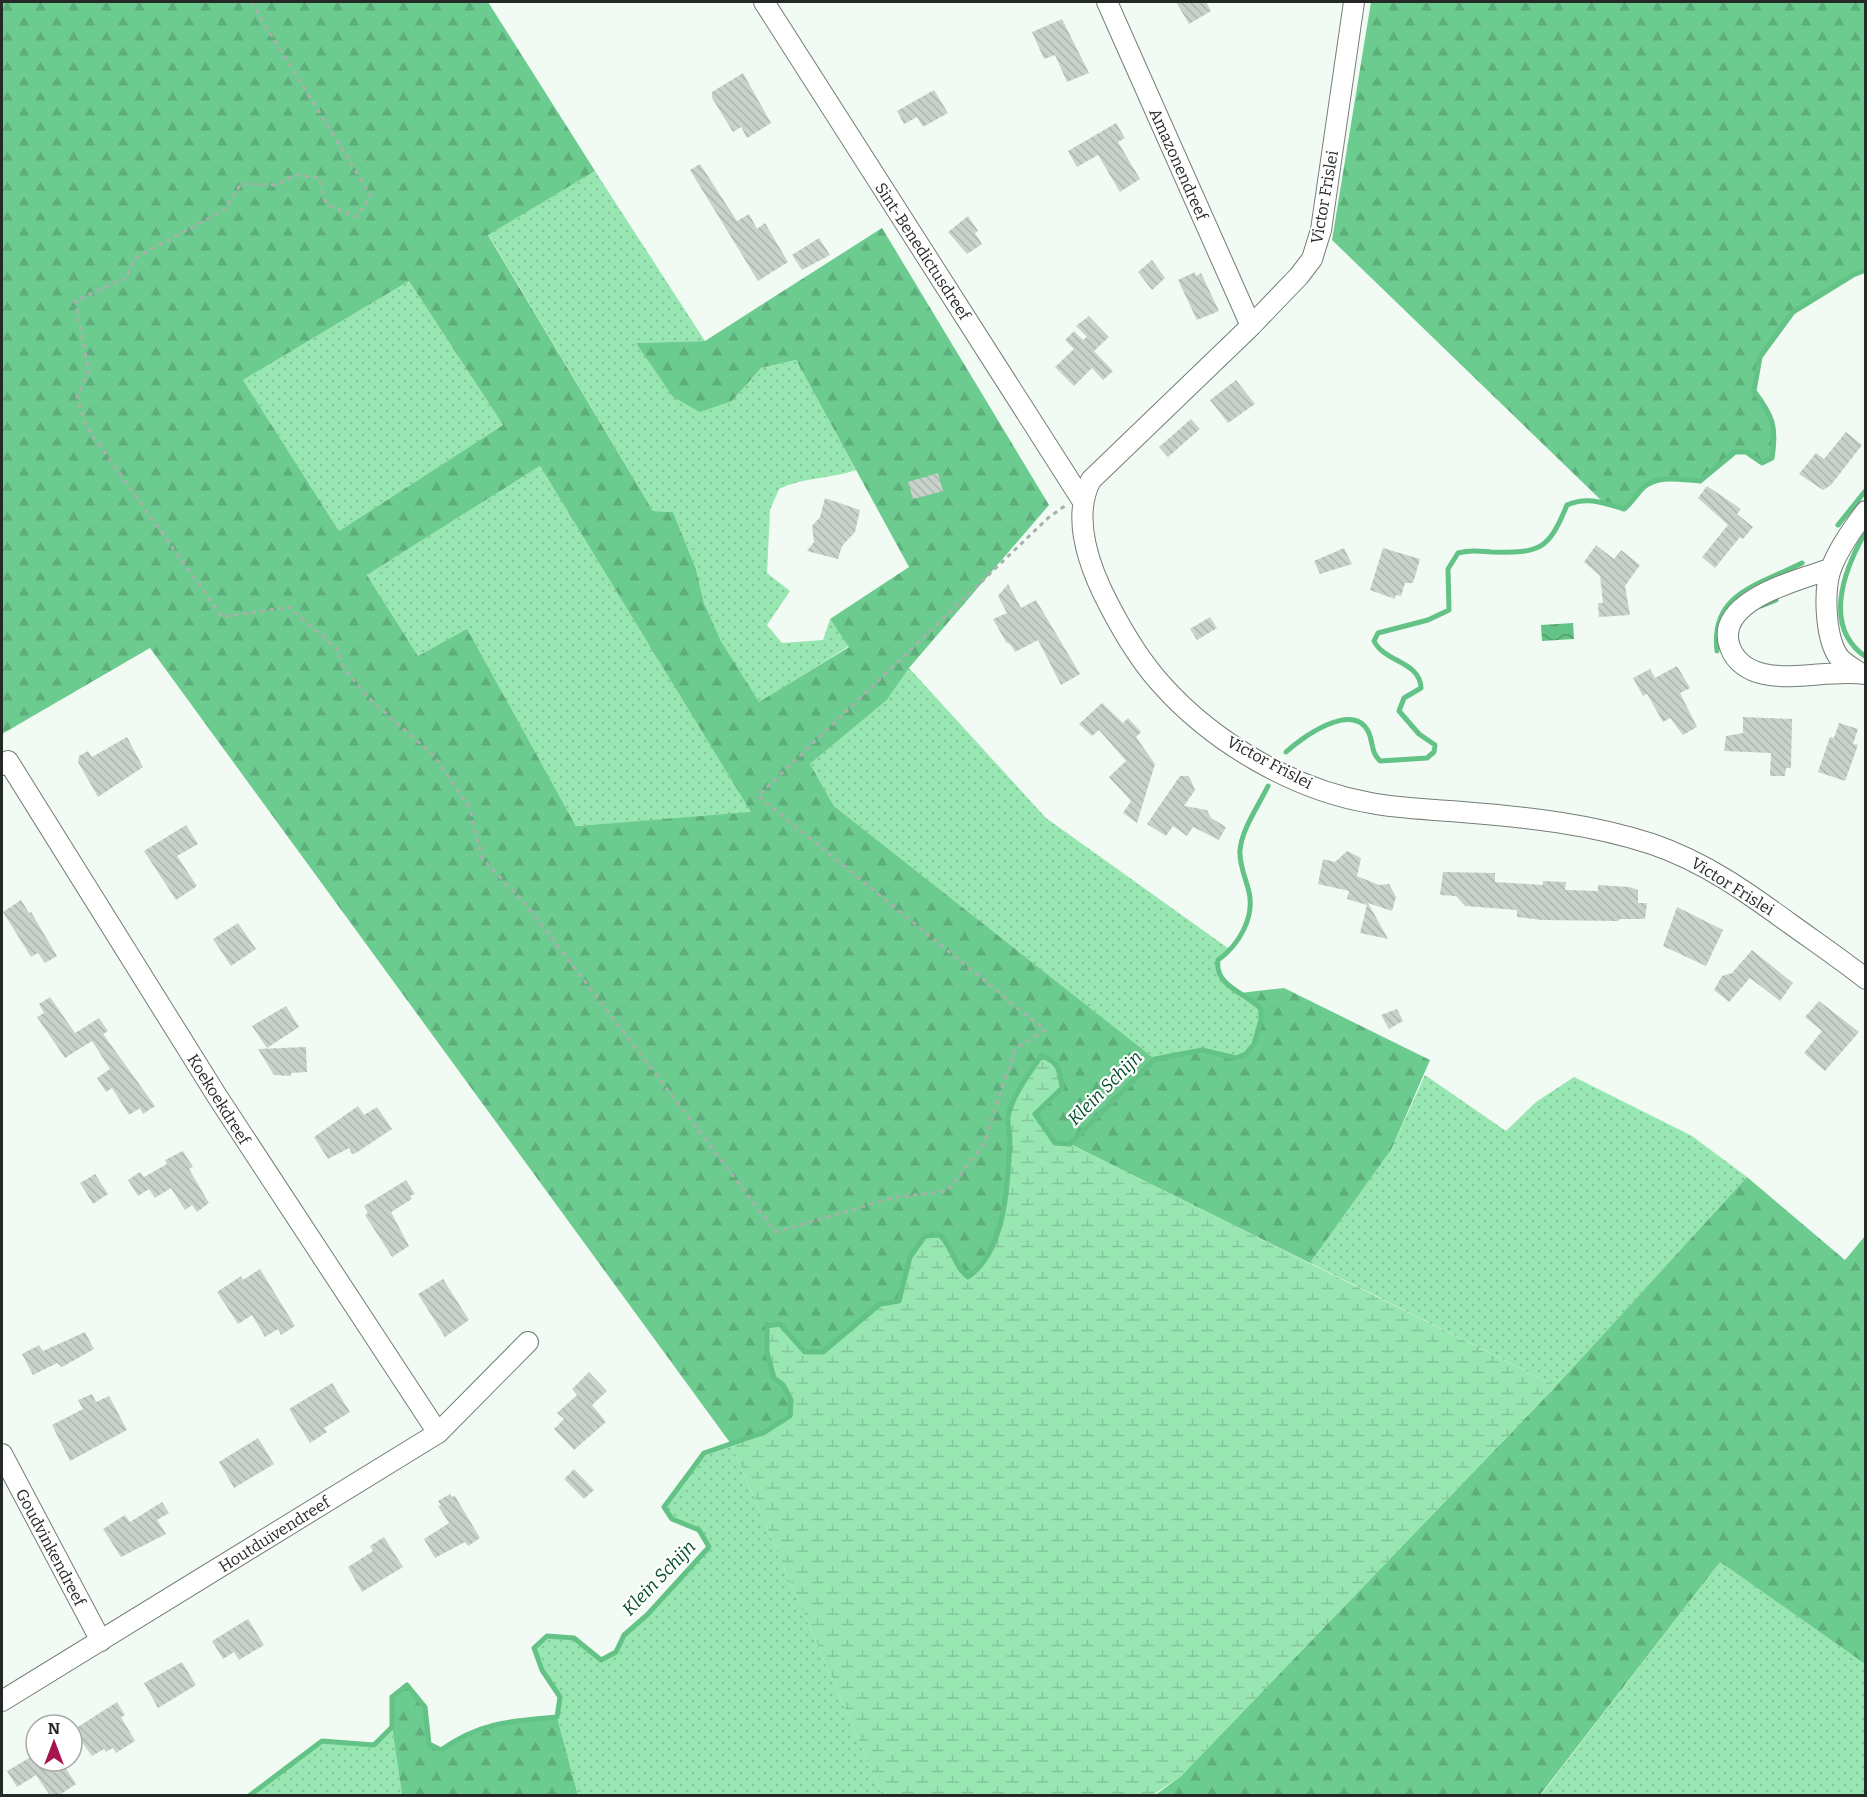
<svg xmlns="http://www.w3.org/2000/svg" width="1867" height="1797" font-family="Bitter,serif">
<defs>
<pattern id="grass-dots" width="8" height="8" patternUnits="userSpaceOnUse" patternTransform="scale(1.5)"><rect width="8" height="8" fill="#98e7b2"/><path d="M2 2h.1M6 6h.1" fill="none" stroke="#83c699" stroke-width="1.8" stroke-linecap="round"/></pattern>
<pattern id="forest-firs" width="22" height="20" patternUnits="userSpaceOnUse" patternTransform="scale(1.5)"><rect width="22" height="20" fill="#6ccb8f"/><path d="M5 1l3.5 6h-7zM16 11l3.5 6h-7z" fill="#5dae7b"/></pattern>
<pattern id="wetland-marsh" width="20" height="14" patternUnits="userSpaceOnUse" patternTransform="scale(1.5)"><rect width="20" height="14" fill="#98e7b2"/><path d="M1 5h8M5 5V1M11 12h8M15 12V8" fill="none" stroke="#83c699"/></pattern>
<pattern id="water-waves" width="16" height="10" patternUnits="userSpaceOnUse" patternTransform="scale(1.5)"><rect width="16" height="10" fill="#63c286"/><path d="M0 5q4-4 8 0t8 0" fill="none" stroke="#519e6d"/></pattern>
<pattern id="building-back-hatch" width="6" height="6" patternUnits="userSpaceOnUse" patternTransform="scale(1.5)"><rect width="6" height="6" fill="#c8d2cb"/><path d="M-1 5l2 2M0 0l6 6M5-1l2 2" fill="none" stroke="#acb4ae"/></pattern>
</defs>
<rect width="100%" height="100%" fill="#f1fbf4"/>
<path fill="url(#grass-dots)" d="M 595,171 L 705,341 L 636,343 L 732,401 L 761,368 L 796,360 L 856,470 C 830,479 804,477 779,489 L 770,510 L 767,573 L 790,591 L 767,625 L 782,643 L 823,640 L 830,619 L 849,646 L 759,703 L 721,641 L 704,603 L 696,569 L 673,512 L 653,511 L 488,234 Z
M 409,281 L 503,425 L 339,531 L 243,380 Z
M 540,466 L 752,813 L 576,826 L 467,630 L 418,656 L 367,575 Z
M 909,668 L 1046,818 L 1232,951 L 1218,960 C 1214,986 1246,993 1261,1009 C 1262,1029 1256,1050 1236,1058 C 1205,1048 1186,1052 1155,1059 L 834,806 L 810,764 L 887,700 Z
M 1425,1075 L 1506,1131 L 1536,1102 L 1574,1077 L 1692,1136 L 1747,1177 L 1556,1386 L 1310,1263 L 1391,1150 Z
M 731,1444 L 882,1795 L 578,1795 L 557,1717 L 560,1697 L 542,1670 L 534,1648 L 547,1636 L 574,1638 L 601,1659 C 620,1649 614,1645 626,1633 C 654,1605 683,1578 709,1547 L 699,1530 L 672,1519 L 664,1507 L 704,1453 Z
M 1720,1562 L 1865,1664 L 1865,1795 L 1540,1796 Z
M 392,1727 L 402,1795 L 249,1795 L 322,1741 L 374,1745 Z"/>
<path fill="url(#forest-firs)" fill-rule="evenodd" d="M 2,2 L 488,2 L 595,171 L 488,235 L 653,511 L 673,512 L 696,569 L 704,603 L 721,641 L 759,702 L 849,647 L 830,619 L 909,567 L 796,360 L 761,368 L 732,401 L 700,412 L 673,397 L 636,343 L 705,341 L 882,228 L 1049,505 L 909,668 L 887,700 L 810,764 L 834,806 L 1155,1059 C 1170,1056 1187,1049 1202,1050 C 1213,1050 1223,1056 1234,1058 C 1256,1060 1262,1024 1261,1009 L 1240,993 L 1284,988 L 1430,1060 L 1391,1150 L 1310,1263 L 1070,1144 L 1055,1143 L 1035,1114 L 1047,1104 L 1008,1117 C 1012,1164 1010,1249 968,1277 L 959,1270 L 952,1248 L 904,1282 L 899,1301 L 880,1304 L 823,1352 L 805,1352 L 793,1337 L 767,1326 L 767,1352 L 774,1378 L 783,1385 L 791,1400 L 790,1416 L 765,1432 L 731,1444 L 150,648 L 2,734 ZM 409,281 L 503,425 L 339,531 L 243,380 ZM 540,466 L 751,812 L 576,826 L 467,629 L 418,656 L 367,575 Z
M 1371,2 L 1865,2 L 1865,270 L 1853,275 L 1793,312 L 1760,357 L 1754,391 C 1773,416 1777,427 1772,458 L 1762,463 L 1746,452 L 1735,452 L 1700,481 C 1682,480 1657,474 1643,488 C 1636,495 1632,503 1624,509 L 1604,503 L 1332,240 Z
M 1747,1177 L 1845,1260 L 1865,1236 L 1865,1664 L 1720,1562 L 1540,1795 L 1154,1796 L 1181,1776 L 1556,1386 Z
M 407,1685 L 425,1707 L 429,1744 L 441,1750 C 484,1720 506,1722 557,1717 L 578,1795 L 402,1795 L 392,1727 L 392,1697 Z"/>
<path fill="url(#wetland-marsh)" d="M 1041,1056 C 1059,1061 1060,1071 1062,1088 L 1035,1114 L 1055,1143 L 1070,1144 L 1556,1386 L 1181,1776 L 1153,1795 L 882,1795 L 731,1444 L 765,1432 L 790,1416 L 791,1400 L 783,1385 L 774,1378 L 767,1352 L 767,1326 L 780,1324 L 805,1352 L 823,1352 L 880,1304 L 899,1301 L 910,1257 L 925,1236 L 940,1235 L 952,1248 L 959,1270 L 968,1277 C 1006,1254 1008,1181 1010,1140 C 1010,1133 1007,1125 1008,1117 C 1012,1096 1029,1074 1041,1056 Z"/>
<path fill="url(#water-waves)" d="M 1573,623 L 1574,639 L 1542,641 L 1541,625 Z"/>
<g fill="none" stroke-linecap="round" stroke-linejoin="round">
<path stroke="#63c286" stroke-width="5" d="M 1838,525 L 1866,490
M 1865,533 C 1844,570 1822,627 1866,657
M 1761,606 L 1776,600
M 1717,651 C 1710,593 1759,585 1802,563
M 1286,752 C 1301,738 1352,701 1368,731 C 1374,743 1370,751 1380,761 L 1427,758 L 1434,752 L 1435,745 L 1419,734 L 1399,711 L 1404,698 L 1421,688 C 1420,661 1385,663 1374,641 L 1378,633 L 1428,620 L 1449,610 L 1448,569 L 1458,553 C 1470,550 1479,551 1491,552 C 1540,553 1548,551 1567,505 C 1587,496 1604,503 1624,509 C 1632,503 1636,495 1643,488 C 1657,474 1682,480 1700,481 L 1735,452 L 1746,452 L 1762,463 L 1772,458 C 1777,427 1773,416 1754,391 L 1760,357 L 1793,312 L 1853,275 L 1866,270
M 249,1796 L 322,1741 L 374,1745 L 392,1727 L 392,1697 L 407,1685 L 425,1707 L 429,1744 L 441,1750 C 480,1722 511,1721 557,1717 L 560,1697 L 542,1670 L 534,1648 L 547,1636 L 574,1638 L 601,1660 L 616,1652 L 624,1635 L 647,1615 L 709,1547 L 699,1530 L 672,1519 L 664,1507 L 704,1453 L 765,1432 L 790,1416 L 791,1400 L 783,1385 L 774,1378 L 767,1352 L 767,1326 L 780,1324 L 805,1352 L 823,1352 L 880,1304 L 899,1301 L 910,1257 L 925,1236 L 940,1235 C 954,1250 954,1266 968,1277 C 1006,1251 1008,1183 1010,1140 C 1010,1133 1007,1124 1008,1117 C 1012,1096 1029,1074 1041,1056 C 1059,1061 1060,1071 1062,1088 L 1035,1114 L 1055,1143 L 1070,1144 L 1155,1059 L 1202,1050 L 1236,1058 L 1246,1054 L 1254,1044 L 1261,1020 L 1261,1009 C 1246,993 1214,986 1218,960 C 1238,946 1255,918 1249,892 C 1246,879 1239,864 1240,851 C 1241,830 1259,805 1268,786"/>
</g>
<path fill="url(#building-back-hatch)" d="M 1176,2 L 1206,2 L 1211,11 L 1189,24 Z
M 1062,19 L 1089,73 L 1067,82 L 1055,55 L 1044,59 L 1032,32 Z
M 743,73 L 771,123 L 747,138 L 741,127 L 733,132 L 712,98 L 712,92 Z
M 934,90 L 948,113 L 923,127 L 917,117 L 904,124 L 897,111 Z
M 1116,123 L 1125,138 L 1118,142 L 1140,179 L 1120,192 L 1098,155 L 1077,167 L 1068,151 Z
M 700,164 L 737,221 L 749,214 L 757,229 L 765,223 L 788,262 L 758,281 L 690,170 Z
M 968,216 L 978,231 L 975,233 L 982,244 L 967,254 L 948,232 Z
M 819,238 L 830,255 L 802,270 L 792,255 Z
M 1152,260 L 1165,278 L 1152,290 L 1138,272 Z
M 1195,272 L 1196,276 L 1201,273 L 1219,311 L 1197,320 L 1178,280 Z
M 1089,316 L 1109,337 L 1094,351 L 1113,371 L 1103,380 L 1092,368 L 1074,386 L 1055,367 L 1074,349 L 1065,340 L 1074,331 L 1083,340 L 1087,337 L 1076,326 Z
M 1236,380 L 1255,404 L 1228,423 L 1210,400 Z
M 1191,419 L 1200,429 L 1168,457 L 1159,447 Z
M 1846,432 L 1862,445 L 1831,485 L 1823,490 L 1799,474 L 1816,453 L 1824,459 Z
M 938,473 L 943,491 L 913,499 L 908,482 Z
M 1707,486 L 1741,509 L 1737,514 L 1753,527 L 1743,539 L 1740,537 L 1715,568 L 1702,557 L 1728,525 L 1698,498 Z
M 825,498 L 860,510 L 855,532 L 842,546 L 838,559 L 807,551 L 814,542 L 812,526 L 820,517 Z
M 1596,545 L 1614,559 L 1621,550 L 1640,565 L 1625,586 L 1630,615 L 1599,617 L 1598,603 L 1603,603 L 1600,576 L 1584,562 Z
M 1344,548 L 1352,564 L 1320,574 L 1314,561 Z
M 1383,548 L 1420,559 L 1413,583 L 1405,583 L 1401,596 L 1396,595 L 1395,599 L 1370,590 Z
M 1008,584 L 1021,608 L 1036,600 L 1080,674 L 1061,685 L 1038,640 L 1015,652 L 1011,645 L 1006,642 L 993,619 L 1007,613 L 998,596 Z
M 1210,617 L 1217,628 L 1197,640 L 1190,629 Z
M 1677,666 L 1690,688 L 1680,693 L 1697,727 L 1683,735 L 1670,718 L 1663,722 L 1647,694 L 1643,696 L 1633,678 L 1650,669 L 1655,678 Z
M 1102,703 L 1123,723 L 1128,718 L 1141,732 L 1136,737 L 1155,764 L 1137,823 L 1123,813 L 1131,801 L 1109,777 L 1126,761 L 1099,730 L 1092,736 L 1079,724 Z
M 1743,717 L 1792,719 L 1791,768 L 1786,768 L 1785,776 L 1770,776 L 1771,753 L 1724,751 L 1726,736 L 1743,733 Z
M 1839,723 L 1858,729 L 1853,744 L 1858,745 L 1845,781 L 1818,772 L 1830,737 L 1834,738 Z
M 127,737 L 143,767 L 98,797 L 78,762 L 79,756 L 88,751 L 92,757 Z
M 1180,776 L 1189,776 L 1195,790 L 1184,806 L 1207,810 L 1211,818 L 1226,827 L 1219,840 L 1193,827 L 1187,836 L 1173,826 L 1166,836 L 1147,824 Z
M 186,825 L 198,844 L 177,856 L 197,886 L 176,900 L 144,851 Z
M 1347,851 L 1361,858 L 1357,876 L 1379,885 L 1389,884 L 1396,897 L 1392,911 L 1368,903 L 1388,939 L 1360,933 L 1367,905 L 1347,899 L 1349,891 L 1318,884 L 1323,859 L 1335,862 Z
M 1443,872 L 1495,873 L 1495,882 L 1543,885 L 1543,881 L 1566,882 L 1565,890 L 1598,891 L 1598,885 L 1629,887 L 1638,890 L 1638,903 L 1647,903 L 1645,919 L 1620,919 L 1618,921 L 1542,920 L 1517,917 L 1517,910 L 1465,906 L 1456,896 L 1440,895 Z
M 21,900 L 29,913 L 31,912 L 57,956 L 45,963 L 38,953 L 31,957 L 3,912 Z
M 1677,907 L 1723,930 L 1706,966 L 1663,946 Z
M 238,923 L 256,949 L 231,966 L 213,939 Z
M 1752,950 L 1793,983 L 1780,1001 L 1750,978 L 1729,1002 L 1714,990 L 1722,976 L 1732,973 Z
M 50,997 L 75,1033 L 99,1018 L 108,1031 L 103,1034 L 155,1106 L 143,1114 L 140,1108 L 129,1115 L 112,1088 L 106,1092 L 97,1078 L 110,1069 L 92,1041 L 65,1058 L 37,1017 L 44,1013 L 39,1004 Z
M 1819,1001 L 1859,1032 L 1825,1071 L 1804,1053 L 1822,1031 L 1805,1017 Z
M 286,1006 L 299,1027 L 267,1048 L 252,1026 Z
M 1397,1009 L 1403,1021 L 1389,1029 L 1381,1015 Z
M 306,1047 L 307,1072 L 291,1073 L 291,1076 L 274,1075 L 258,1049 Z
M 358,1106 L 364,1115 L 377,1107 L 392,1129 L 356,1153 L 352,1154 L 349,1148 L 328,1159 L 314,1137 Z
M 183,1151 L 193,1167 L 189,1169 L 209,1203 L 197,1212 L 192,1205 L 185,1210 L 171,1188 L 155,1198 L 149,1189 L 138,1196 L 128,1180 L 140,1172 L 144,1177 L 167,1164 L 165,1160 Z
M 95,1174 L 108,1194 L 93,1204 L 80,1183 Z
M 406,1180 L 415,1194 L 410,1196 L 412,1199 L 391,1212 L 409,1246 L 392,1257 L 365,1215 L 368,1213 L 364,1206 Z
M 260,1269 L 295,1326 L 281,1335 L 278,1329 L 265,1337 L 252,1315 L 238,1324 L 217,1292 L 241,1276 L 243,1280 Z
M 443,1279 L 469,1320 L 445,1337 L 418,1294 Z
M 85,1332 L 94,1349 L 62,1367 L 57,1363 L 33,1375 L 22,1354 L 39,1345 L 43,1351 Z
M 589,1372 L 607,1391 L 592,1405 L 606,1422 L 574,1450 L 554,1429 L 564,1419 L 557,1413 L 577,1395 L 572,1389 Z
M 332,1383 L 350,1412 L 324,1428 L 327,1432 L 310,1443 L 289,1409 Z
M 92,1394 L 96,1402 L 109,1396 L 127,1430 L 70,1461 L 52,1425 L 83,1409 L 78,1400 Z
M 258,1438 L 274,1464 L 234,1488 L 219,1462 Z
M 574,1469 L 594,1490 L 584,1499 L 564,1479 Z
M 450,1494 L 452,1497 L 455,1496 L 480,1538 L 468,1546 L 465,1542 L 435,1558 L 424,1539 L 449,1523 L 438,1506 L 441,1505 L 438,1501 Z
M 162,1502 L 169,1513 L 157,1520 L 166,1534 L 121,1557 L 103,1529 L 125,1515 L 130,1522 Z
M 384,1537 L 403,1567 L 362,1592 L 348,1567 L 373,1551 L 370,1546 Z
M 248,1619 L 264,1645 L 239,1660 L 234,1652 L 223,1659 L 212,1641 Z
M 182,1662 L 196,1685 L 158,1708 L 144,1683 Z
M 117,1702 L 125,1715 L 121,1717 L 135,1741 L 116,1753 L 113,1748 L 106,1752 L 104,1749 L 92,1756 L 73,1730 Z
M 36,1754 L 36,1761 L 61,1761 L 76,1784 L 58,1796 L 50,1796 L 36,1775 L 17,1787 L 7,1771 Z"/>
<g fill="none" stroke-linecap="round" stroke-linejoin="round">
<g stroke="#747d76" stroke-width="22">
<path id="minor" d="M 764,2 L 1082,500
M 1107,2 L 1251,326
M 1354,2 L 1321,230 L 1312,259 L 1299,276 L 1251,326 L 1091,480 C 1071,518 1090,569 1109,605 C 1124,634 1140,661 1162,685 C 1214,743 1294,790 1371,803 C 1401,809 1432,809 1462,812 C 1526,817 1591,824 1652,844 C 1705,862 1748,893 1792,925 C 1817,943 1842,960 1866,979
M 1830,569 C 1798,580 1713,601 1730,647 C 1735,662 1749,671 1764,674 C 1797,681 1832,669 1866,674
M 1860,673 C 1853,668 1843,663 1838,656 C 1825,636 1823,588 1832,566 C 1840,546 1853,528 1866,511
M 2,765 L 8,761 L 217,1096 L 438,1433
M 2,1454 L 101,1641
M 2,1701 L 438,1433 L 528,1342"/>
</g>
<path stroke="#a8b0aa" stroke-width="3" stroke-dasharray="4.5 4.5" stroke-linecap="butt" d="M 251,2 L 371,196 L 356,217 L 326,204 L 319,178 L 295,175 L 276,185 L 241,184 L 224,210 L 135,258 L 126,278 L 75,301 L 89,371 L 77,397 L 86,426 L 222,617 L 289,607 L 337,649 L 345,670 L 372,701 L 435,757 L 469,807 L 482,858 L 528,907 L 776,1232 L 892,1198 L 947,1191 L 983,1146 L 1015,1049 L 1045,1030 L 758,796 L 1048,518 L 1066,505"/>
<use href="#minor" stroke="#fff" stroke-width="20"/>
</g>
<g text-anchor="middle" stroke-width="4.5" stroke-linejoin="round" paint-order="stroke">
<g font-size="16" fill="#252926" stroke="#fff">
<text transform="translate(1179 164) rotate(66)" y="6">Amazonendreef</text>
<text transform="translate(1324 197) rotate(-80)" y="6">Victor Frislei</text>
<text transform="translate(923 251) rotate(57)" y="6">Sint-Benedictusdreef</text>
<text transform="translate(1270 762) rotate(28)" y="6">Victor Frislei</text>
<text transform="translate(1733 886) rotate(32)" y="6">Victor Frislei</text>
<text transform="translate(219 1099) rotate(58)" y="6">Koekoekdreef</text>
<text transform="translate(274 1534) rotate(-32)" y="6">Houtduivendreef</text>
<text transform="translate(51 1547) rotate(62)" y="6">Goudvinkendreef</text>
</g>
<g font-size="18" font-style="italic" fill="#004d27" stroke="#fff">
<text transform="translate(1105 1088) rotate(-45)" y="6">Klein Schijn</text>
<text transform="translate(659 1578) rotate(-46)" y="6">Klein Schijn</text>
</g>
</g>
<rect width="1867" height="1797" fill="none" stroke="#252926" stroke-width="6"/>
<g transform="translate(54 1743)"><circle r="28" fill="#ffffff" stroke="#a8a9a8" stroke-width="1.5"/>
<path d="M0-4.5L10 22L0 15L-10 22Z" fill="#a71551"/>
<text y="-9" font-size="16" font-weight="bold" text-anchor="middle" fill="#252926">N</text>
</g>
</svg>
